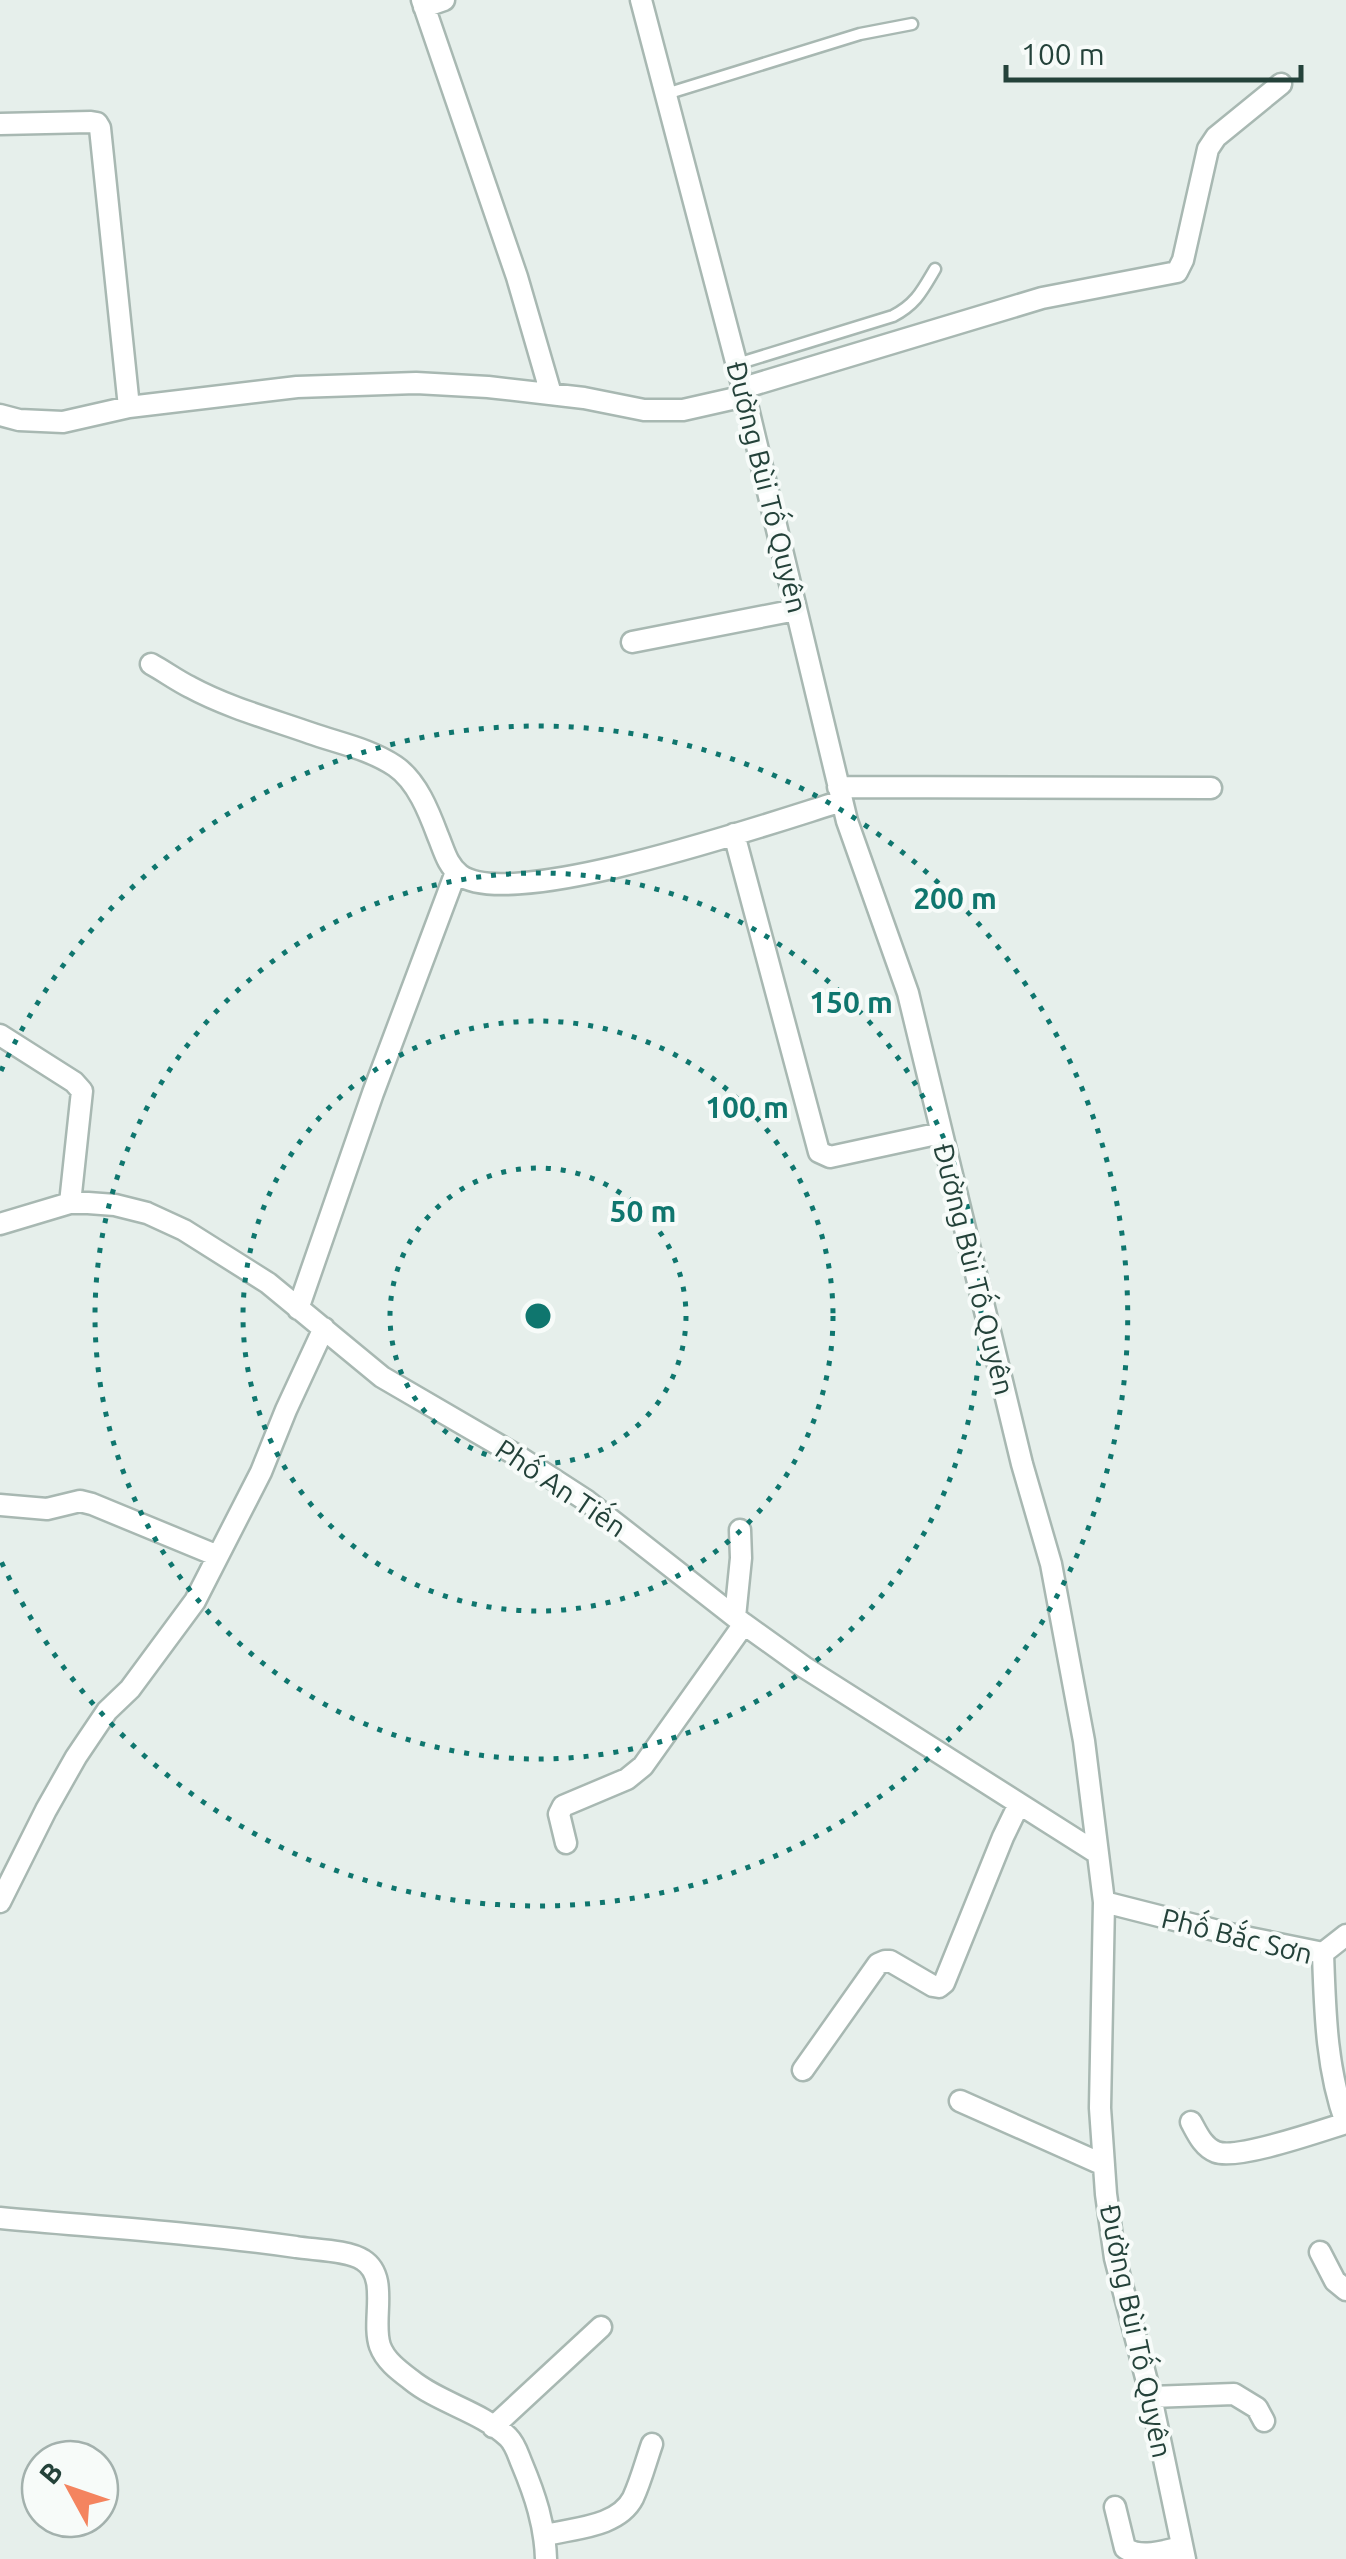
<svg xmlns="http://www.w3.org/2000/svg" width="1346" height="2559" font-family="Ubuntu,sans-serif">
<rect width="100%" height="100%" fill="#e6efeb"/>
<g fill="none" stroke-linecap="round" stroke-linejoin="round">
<g stroke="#a8b8b2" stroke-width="15">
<path id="lane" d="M 666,94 L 860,34 L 912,24
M 737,364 L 893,316 C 916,304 922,291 935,269"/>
</g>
<g stroke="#a8b8b2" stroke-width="25">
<path id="street" d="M 422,0 L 517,277 L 551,394
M 641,0 L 745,396 L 847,821 L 908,993 L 1022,1464 L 1051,1564 L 1084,1741 L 1104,1902 L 1100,2108 L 1106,2194 L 1115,2258 L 1151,2397 L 1185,2559
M 424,7 L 444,0
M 0,124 L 91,122 L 97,123 L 100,128 L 129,407
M 743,388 L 1042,298 L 1177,272 L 1183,260 L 1208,149 L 1216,137 L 1281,84
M 0,415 L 19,420 L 63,422 L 129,407 L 297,387 L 416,383 L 488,387 L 584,398 L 644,410 L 683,410 L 745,396
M 632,642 L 796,610
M 151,664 C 164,671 176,680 190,687 C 227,707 270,719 310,733 C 338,743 370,749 395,766 C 417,781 429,812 438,836 C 444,850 447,865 460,875 C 511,913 776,821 842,801
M 838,787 L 1211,788
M 734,834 L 819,1152 L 830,1157 L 941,1133
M 0,1035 L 74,1082 L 82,1091 L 70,1203
M 0,1224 L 70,1203 L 88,1203 L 115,1205 L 147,1213 L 184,1230 L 268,1283 L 382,1377 L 516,1455 L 587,1501 L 744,1624 L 804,1667 L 1097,1853
M 298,1309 L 373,1093 L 456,872
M 0,1505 L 47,1509 L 80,1501 L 92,1504 L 218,1556
M 735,1617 L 741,1558 L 740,1530
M 566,1843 L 559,1814 L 563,1806 L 627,1779 L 643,1766 L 744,1624
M 0,1902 L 46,1810 L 76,1757 L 107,1711 L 130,1689 L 195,1601 L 261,1472 L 286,1410 L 324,1328
M 1104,1902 L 1230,1934 L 1323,1953
M 1323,1953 C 1325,2010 1326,2069 1346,2123
M 1323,1953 L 1346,1935
M 803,2070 L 878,1964 L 885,1961 L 890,1961 L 933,1986 L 939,1987 L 944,1983 L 1003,1837 L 1019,1804
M 960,2101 L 1104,2165
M 1191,2122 C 1197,2133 1203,2147 1216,2152 C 1238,2160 1320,2131 1346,2123
M 0,2218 C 98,2227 198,2233 296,2247 C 314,2250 348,2250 363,2260 C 390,2277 371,2320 380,2346 C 385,2360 398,2370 410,2379 C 439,2403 480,2411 508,2437 C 516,2445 518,2455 522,2464 C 535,2495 545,2525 546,2559
M 1320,2252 L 1335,2281 L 1346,2290
M 1151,2397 L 1234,2394 L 1257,2408 L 1264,2421
M 493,2427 L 601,2327
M 1115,2507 L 1125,2548 C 1141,2559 1163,2551 1182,2547
M 546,2535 C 574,2528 618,2527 633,2498 C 641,2481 646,2461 652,2444"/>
</g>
<use href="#lane" stroke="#fff" stroke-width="10"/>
<use href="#street" stroke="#fff" stroke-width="20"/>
</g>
<g fill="none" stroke="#0f766e" stroke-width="5" stroke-dasharray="5 10">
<circle cx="538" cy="1316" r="148"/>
<circle cx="538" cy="1316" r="295"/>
<circle cx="538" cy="1316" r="443"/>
<path d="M1 1071A590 590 0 1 1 1 1561"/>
</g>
<g text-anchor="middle" stroke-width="8" stroke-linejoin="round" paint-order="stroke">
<g font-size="28" fill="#24423a" stroke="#f7fbf9">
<text transform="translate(767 487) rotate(76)" y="10">Đường Bùi Tố Quyên</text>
<text transform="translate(974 1269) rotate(76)" y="10">Đường Bùi Tố Quyên</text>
<text transform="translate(561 1488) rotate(34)" y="10">Phố An Tiến</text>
<text transform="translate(1237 1936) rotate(14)" y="10">Phố Bắc Sơn</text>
<text transform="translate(1136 2331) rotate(78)" y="10">Đường Bùi Tố Quyên</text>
</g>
</g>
<circle cx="538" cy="1316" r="15" fill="#0f766e" stroke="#f7fbf9" stroke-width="5"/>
<g font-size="30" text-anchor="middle" font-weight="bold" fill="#0f766e" stroke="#f7fbf9" stroke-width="8" stroke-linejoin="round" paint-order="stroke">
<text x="955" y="909">200 m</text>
<text x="851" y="1013">150 m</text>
<text x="747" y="1118">100 m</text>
<text x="643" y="1222">50 m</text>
</g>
<g transform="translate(70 2489) rotate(310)"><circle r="48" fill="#f7fbf9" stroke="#a3b1ad" stroke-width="2.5"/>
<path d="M0-8L18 38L0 25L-18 38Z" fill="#f4845f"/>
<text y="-15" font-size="28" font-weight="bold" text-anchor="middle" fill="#24423a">B</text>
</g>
<path d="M1006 65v15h295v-15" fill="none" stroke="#24423a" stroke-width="5"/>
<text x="1021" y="65" font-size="30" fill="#24423a" stroke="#f7fbf9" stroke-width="8" paint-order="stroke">100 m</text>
</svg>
